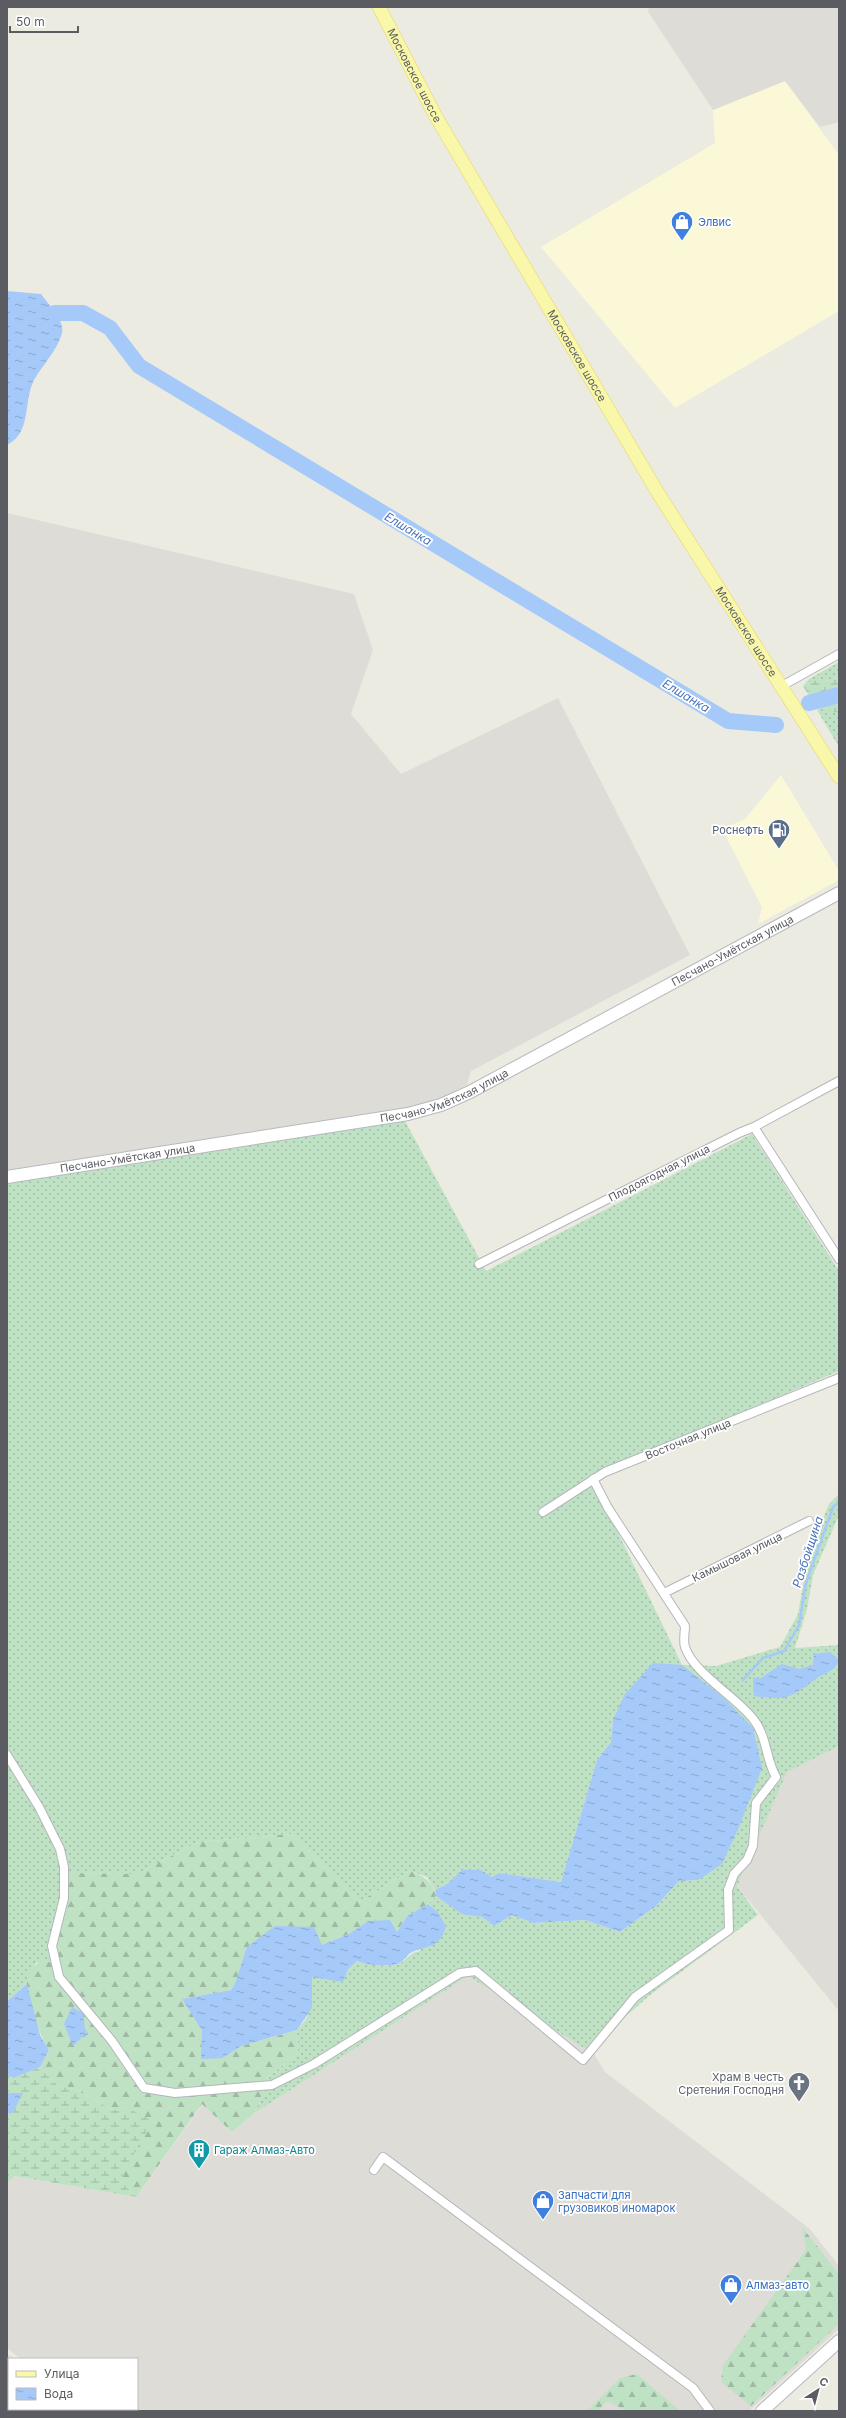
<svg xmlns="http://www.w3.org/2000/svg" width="846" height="2418" font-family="Inter,sans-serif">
<defs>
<pattern id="grass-dots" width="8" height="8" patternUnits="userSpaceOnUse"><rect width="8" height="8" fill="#bfe2c4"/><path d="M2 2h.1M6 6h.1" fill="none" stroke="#9ebaa3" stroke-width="1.8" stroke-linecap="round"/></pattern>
<pattern id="forest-firs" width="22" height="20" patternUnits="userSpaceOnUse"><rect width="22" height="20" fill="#bfe2c4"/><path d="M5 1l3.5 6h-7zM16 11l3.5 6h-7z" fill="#9ebaa3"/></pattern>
<pattern id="wetland-marsh" width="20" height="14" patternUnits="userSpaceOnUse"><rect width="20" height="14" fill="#bfe2c4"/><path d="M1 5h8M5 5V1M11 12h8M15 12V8" fill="none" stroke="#9ebaa3"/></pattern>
<pattern id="water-ripples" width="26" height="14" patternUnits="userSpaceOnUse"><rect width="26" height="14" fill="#a5c9f9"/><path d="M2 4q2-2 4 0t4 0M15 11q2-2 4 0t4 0" fill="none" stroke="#89a6cd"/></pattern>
</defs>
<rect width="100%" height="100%" fill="#ecebe2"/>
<path fill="#fbf8d8" d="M 785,81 L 839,155 L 839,311 L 675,408 L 541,247 L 715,143 L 713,110 Z
M 781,775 L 839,871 L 839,880 L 758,924 L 762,907 L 722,829 L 745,819 Z"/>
<path fill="#dedcd6" d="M 652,7 L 839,7 L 839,122 L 820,127 L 785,81 L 713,110 L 647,10 Z
M 7,513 L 354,594 L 373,650 L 351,714 L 401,774 L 558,698 L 690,955 L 471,1071 L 467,1085 L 438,1099 L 415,1106 L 7,1170 Z
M 839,1746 L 839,2011 L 737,1886 L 787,1771 Z
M 468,1976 L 594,2054 L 605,2072 L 810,2229 L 839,2266 L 839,2329 L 749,2411 L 85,2411 L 83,2409 L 137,2409 L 137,2359 L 21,2359 L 7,2348 L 7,2183 L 13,2176 L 136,2197 L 203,2104 L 232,2132 L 253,2114 Z
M 7,2354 L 14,2359 L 9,2359 L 9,2409 L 76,2409 L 79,2411 L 7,2411 Z"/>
<path fill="url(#grass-dots)" d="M 839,662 L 839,676 L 831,682 C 820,678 813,679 803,686 L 809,679 Z
M 821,708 L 839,712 L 839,747 L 817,710 Z
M 405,1121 L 486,1271 L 752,1134 L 839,1271 L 839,1371 L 591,1477 L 682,1665 L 716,1666 L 780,1647 L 798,1614 L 808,1556 L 829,1504 L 839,1494 L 839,1515 L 813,1575 L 807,1609 L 795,1648 L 839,1645 L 839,1746 L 787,1772 L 737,1886 L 758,1915 L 650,1995 L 625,2017 L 594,2054 L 468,1976 L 253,2114 L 260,2102 L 268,2077 L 298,2053 L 297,2030 L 307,2018 L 312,1976 C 329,1979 345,1972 357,1961 C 365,1965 390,1967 398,1964 C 407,1960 409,1953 420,1951 L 437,1911 L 428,1904 L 436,1896 L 462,1913 L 482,1917 L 494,1926 L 512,1915 L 533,1923 L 585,1920 L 620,1932 L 656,1906 L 679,1881 L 698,1880 L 613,1720 L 611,1742 L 597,1760 L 561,1882 L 499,1873 L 492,1877 L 481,1870 L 462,1870 L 447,1884 L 435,1890 L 427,1877 L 410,1871 L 359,1902 L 291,1834 L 198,1842 L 137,1874 L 69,1873 L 66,1906 L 55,1941 L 58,1948 L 59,1960 L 36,1963 L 27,1984 L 7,2001 L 7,1183 Z"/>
<path fill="url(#forest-firs)" d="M 291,1834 L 359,1902 L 410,1871 C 423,1876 433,1881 436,1896 L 428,1904 L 407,1916 L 396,1933 L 368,1921 L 349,1934 L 236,1981 L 231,1990 L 182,1999 L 223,2058 L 241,2046 L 297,2030 L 298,2053 L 268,2077 L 260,2102 L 253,2114 L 232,2132 L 202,2104 L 136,2197 L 120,2180 L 128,2108 L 113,2110 L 74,2089 L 58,2086 L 40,2067 L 49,2050 C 39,2033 28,2005 27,1985 C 26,1974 36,1963 45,1958 L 49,1962 L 59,1960 L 58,1948 L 55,1941 L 66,1906 L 69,1873 L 137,1874 L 198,1842 Z
M 802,2227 L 839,2274 L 839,2324 L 751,2406 L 721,2382 L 723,2365 L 806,2250 Z
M 637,2374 L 680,2411 L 627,2411 L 607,2401 L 597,2411 L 587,2411 L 620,2378 Z"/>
<path fill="url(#wetland-marsh)" d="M 839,676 L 839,713 L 821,708 L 817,709 L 803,686 C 813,679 820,678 831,682 Z
M 40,2067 L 58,2086 L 74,2089 L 113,2110 L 128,2108 L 152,2121 L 120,2180 L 136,2197 L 14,2176 L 7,2183 L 7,2113 L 12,2114 L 22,2093 L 7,2093 L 7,2075 L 14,2078 Z"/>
<path fill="url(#water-ripples)" d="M 7,291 L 41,294 C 48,304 65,320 62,333 C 58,349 42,366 34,380 C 23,401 32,433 7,445 Z
M 830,1652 L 839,1660 C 835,1672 825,1672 816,1679 C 789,1698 789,1701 754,1696 L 753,1677 L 759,1679 L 782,1664 L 799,1669 L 813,1665 L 814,1654 Z
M 653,1663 L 682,1665 L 725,1699 L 753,1728 L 762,1768 L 739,1827 L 722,1864 L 698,1880 L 679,1881 L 656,1906 L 620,1932 L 585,1920 L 533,1923 L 512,1915 L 494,1926 L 482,1917 L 462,1914 L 436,1896 L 435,1890 L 447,1884 L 462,1870 L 481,1870 L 492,1877 L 499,1873 L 561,1882 L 597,1760 L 611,1742 L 613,1720 L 625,1694 Z
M 428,1904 L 437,1911 L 446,1926 C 440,1948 429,1945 412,1952 C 406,1955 403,1963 397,1964 C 386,1967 367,1965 357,1961 L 348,1969 L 343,1982 L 312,1977 L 312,2008 L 297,2030 L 241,2046 L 223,2058 L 201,2059 L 202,2030 L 182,1999 L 231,1990 L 236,1981 L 247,1947 L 275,1926 L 314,1927 L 322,1945 L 349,1934 L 368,1921 L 390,1920 L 397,1932 L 407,1916 Z
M 27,1984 L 40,2035 L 49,2050 L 40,2067 L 14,2078 L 7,2075 L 7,2001 Z
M 72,2007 L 83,2013 L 85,2029 L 89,2034 L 82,2037 L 73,2046 L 64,2024 Z
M 7,2093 L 23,2093 L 12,2114 L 7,2113 Z"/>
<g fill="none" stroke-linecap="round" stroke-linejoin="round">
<path stroke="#a5c9f9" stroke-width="2.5" d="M 743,1680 L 763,1658 L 784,1651 L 799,1625 L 806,1583 L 833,1507 L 839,1502"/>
<path stroke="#a5c9f9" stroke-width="16" d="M 55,313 L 83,313 L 110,328 L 139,366 L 728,721 L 776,725
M 809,703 L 839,695"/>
<g stroke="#b4b6bb" stroke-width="10">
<path id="street" d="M 780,687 L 839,654
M 754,1127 L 839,1259
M 479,1264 L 739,1133 L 754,1127 L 839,1081
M 543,1512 L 605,1472 L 839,1378
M 664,1593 L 809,1521
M 7,1755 L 39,1807 L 60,1849 L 64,1867 L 64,1898 L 52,1946 L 59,1977 L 112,2041 L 144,2088 L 175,2093 L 272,2085 L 314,2064 L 460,1973 L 476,1971 L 583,2060 L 635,1997 L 729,1930 L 728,1890 L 734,1874 L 747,1860 L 753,1846 L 756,1803 L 776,1777 C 766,1760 767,1737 754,1720 C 736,1696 694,1674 685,1647 C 683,1641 685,1632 685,1626 L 608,1508 L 593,1479
M 374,2170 L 383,2157 L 693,2388 L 710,2411"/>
</g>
<g stroke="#b7b9bf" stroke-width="14">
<g id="secondary">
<path id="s1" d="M 7,1177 L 408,1114 L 441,1105 L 470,1092 L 839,893"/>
<path d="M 762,2411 L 839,2341"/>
</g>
</g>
<g stroke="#e7d35f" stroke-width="14">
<g id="primary">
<path id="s2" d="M 379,7 L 435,115 L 658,493 L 839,777"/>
</g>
</g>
<use href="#street" stroke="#fff" stroke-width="8"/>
<use href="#secondary" stroke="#fff" stroke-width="12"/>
<use href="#primary" stroke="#f9f7a9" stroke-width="13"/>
</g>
<defs>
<g id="shop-pin" transform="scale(1.15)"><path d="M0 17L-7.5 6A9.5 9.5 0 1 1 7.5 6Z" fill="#3f7fe0" stroke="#fff"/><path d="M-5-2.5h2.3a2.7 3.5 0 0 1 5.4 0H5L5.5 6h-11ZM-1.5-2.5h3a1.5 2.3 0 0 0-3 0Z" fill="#fff"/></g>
<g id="fuel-pin" transform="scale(1.15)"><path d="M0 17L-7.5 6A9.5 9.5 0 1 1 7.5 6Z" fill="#5c6f8a" stroke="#fff"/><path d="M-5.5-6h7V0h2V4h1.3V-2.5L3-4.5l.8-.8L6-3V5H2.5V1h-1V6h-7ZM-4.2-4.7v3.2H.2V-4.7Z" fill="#fff"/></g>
<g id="church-pin" transform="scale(1.15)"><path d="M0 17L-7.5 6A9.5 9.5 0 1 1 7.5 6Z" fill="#6b7280" stroke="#fff"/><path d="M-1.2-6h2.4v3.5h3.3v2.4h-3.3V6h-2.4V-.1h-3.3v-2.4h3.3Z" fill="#fff"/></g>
<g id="building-pin" transform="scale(1.15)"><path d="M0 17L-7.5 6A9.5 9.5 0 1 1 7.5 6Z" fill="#0f9aa8" stroke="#fff"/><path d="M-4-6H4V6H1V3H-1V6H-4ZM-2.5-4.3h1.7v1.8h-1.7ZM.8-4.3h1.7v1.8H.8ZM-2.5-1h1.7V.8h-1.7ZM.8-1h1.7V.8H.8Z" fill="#fff"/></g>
</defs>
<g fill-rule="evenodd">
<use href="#shop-pin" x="682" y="222"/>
<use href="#fuel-pin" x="779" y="830"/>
<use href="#church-pin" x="799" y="2083"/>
<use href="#building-pin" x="199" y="2150"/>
<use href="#shop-pin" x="543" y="2201"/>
<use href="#shop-pin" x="731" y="2285"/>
</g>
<g text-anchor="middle" stroke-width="3.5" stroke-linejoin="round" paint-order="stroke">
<g font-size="11" fill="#5a5c62" stroke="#fff">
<text dy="4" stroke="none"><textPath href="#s2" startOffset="77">Московское шоссе</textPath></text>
<text dy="4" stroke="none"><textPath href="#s2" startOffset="401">Московское шоссе</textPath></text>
<text dy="4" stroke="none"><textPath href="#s2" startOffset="725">Московское шоссе</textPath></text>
<text dy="4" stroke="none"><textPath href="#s1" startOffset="770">Песчано-Умётская улица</textPath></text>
<text dy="4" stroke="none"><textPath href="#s1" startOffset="446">Песчано-Умётская улица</textPath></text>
<text dy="4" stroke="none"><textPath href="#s1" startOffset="122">Песчано-Умётская улица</textPath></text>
<text transform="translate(659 1173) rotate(-27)" y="4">Плодоягодная улица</text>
<text transform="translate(688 1439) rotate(-22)" y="4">Восточная улица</text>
<text transform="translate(737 1557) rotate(-26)" y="4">Камышовая улица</text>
</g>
<g font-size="11" fill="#366cbe" stroke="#fff" text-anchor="start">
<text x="698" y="226">Элвис</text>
<text x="558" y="2199">Запчасти для<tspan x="558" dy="13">грузовиков иномарок</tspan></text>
<text x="746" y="2289">Алмаз-авто</text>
</g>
<g font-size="11" fill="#4e5e75" stroke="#fff" text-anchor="end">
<text x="764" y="834">Роснефть</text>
</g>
<g font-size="11" fill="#5b616d" stroke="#fff" text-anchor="end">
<text x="784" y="2081">Храм в честь<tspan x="784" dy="13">Сретения Господня</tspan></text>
</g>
<g font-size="11" fill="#0d838f" stroke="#fff" text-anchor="start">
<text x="214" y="2154">Гараж Алмаз-Авто</text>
</g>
<g font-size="12" font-style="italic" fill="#4971ba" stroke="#fff">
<text transform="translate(408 529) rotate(31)" y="4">Елшанка</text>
<text transform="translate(686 696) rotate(31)" y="4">Елшанка</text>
<text transform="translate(808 1552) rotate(-72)" y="4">Разбойщина</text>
</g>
</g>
<rect width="846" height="2418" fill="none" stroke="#5a5c62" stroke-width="16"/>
<rect x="8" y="2358" width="130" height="52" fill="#ffffff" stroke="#bdbec0"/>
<rect x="16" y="2371" width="20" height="6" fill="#f9f7a9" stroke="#bdbec0"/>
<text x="44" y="2378" font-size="12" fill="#5a5c62">Улица</text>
<rect x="16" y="2388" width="20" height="12" fill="url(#water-ripples)" stroke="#bdbec0"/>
<text x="44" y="2398" font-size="12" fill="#5a5c62">Вода</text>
<g transform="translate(818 2390) rotate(36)" stroke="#ffffff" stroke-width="3" paint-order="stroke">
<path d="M0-3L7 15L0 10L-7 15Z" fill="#5a5c62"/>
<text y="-6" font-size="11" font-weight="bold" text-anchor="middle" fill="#5a5c62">С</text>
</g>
<path d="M10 26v6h68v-6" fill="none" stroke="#5a5c62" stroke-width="2"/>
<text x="16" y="26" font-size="12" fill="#5a5c62" stroke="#ffffff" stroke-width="3" paint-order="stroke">50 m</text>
</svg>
